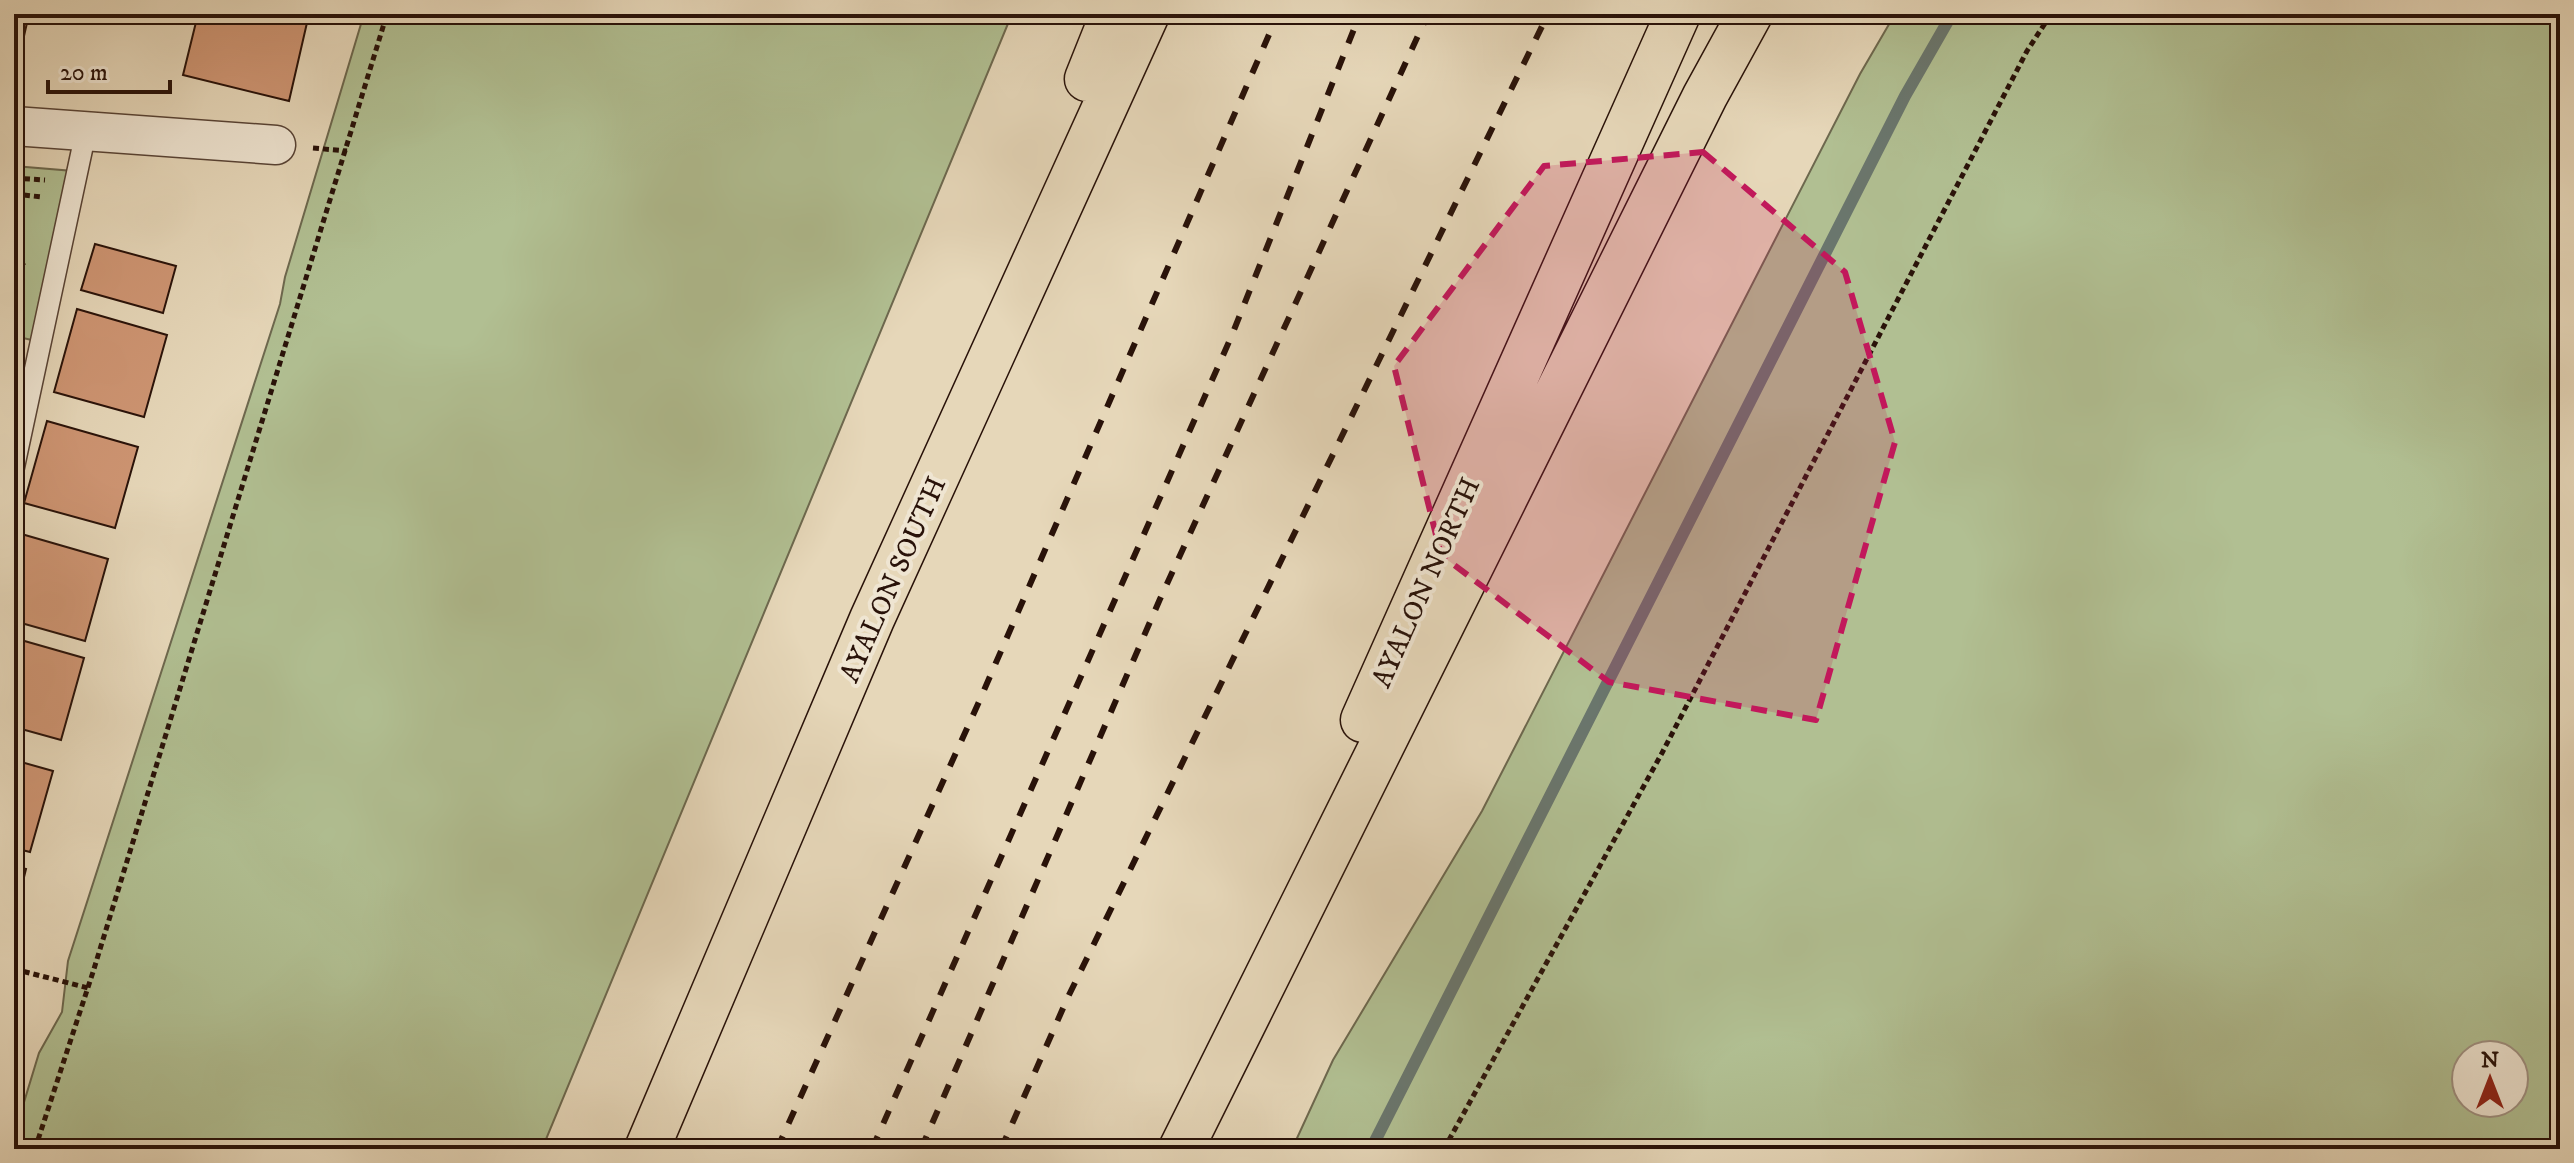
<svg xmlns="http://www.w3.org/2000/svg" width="2574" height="1163" font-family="'IM FELL DW Pica',serif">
<rect width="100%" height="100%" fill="#e6d7b9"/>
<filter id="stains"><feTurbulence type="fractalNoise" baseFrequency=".0025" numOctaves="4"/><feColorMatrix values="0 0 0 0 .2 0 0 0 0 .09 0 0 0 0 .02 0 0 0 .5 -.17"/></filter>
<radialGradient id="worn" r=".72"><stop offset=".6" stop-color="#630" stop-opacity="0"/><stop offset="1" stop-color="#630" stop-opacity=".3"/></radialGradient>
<path fill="#b1bf92" stroke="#6d684e" stroke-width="2" fill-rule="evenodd" d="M 364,14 L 1012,14 L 542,1149 L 14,1149 L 14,1135 L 39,1053 L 62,1012 L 68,961 L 280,304 L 285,277 Z
M 1895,14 L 2560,14 L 2560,1149 L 1292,1149 L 1333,1060 L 1482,811 L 1860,74 ZM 2514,1055 L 2514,1103 L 2466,1103 L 2466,1055 Z
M 14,166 L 85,172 L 45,343 L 14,336 Z"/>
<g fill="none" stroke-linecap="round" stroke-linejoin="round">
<path stroke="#6a766d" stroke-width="12" d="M 1371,1149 L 1905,96 L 1952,14"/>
</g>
<path fill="#ce9573" stroke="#291209" stroke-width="2" d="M 14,14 L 29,14 L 17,67 L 14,66 Z
M 198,14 L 309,14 L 289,101 L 183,75 Z
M 95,244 L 176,266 L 163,313 L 81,290 Z
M 77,309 L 167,335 L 144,417 L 54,392 Z
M 47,421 L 138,447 L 115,528 L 24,503 Z
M 18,533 L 108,559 L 85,641 L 14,621 L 14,547 Z
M 14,638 L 84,658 L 61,740 L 14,727 Z
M 14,760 L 53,771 L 30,852 L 14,848 Z
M 14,866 L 26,869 L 14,918 Z"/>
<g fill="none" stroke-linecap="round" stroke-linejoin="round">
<g stroke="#584335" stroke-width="23">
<path id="lane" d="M 14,467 L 86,131"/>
</g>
<g stroke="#584335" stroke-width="41">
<path id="street" d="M 14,126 L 276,145"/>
</g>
<g stroke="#291209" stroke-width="47">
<path id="highway" d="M 1087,79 L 1113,14
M 1363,720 L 1678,14
M 647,1149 L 872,619 L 1147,14
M 1181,1149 L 1705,96 L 1750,14"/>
</g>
<path stroke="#291209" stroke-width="5" stroke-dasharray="6 4" stroke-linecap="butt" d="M 313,148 L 347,151
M 14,178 L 45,180
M 14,194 L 42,197
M 14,275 L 26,260
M 14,969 L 88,988
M 35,1149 L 93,972 L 387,14
M 1444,1149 L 1662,753 L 2027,51 L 2051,14"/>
<use href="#lane" stroke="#efe5d2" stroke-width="20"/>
<use href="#street" stroke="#efe5d2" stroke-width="38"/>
<use href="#highway" stroke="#e6d7b9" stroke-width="44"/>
<path stroke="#291209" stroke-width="6" stroke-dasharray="14 14" stroke-linecap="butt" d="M 777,1149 L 978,704 L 1278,14
M 872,1149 L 1232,335 L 1360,14
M 921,1149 L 1160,599 L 1428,14
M 1001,1149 L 1068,997 L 1548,14"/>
</g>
<path fill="#c2185b" fill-opacity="0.2" stroke="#c2185b" stroke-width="6" stroke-dasharray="16 10" stroke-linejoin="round" d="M 1703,152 L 1845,272 L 1895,442 L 1816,720 L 1609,682 L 1441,555 L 1394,366 L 1544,166 Z"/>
<g text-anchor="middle" stroke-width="8" stroke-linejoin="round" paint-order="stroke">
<g font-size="28" fill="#291209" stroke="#efe5d2">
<text transform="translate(892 579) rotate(-66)" y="10">AYALON SOUTH</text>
<text transform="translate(1425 582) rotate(-66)" y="10">AYALON NORTH</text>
</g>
</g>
<rect width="2574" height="1163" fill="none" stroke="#e6d7b9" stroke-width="48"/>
<rect x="16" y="16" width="2542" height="1131" fill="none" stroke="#291209" stroke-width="4"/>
<rect x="24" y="24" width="2526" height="1115" fill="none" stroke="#291209" stroke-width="2"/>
<g transform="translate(2490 1079)"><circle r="38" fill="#efe5d2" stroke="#a09182" stroke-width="2"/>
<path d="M0-6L14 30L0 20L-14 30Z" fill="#8f2418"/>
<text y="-12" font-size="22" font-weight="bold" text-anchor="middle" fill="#291209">N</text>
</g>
<path d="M48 80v12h122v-12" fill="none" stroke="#291209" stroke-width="4"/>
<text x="60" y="80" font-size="24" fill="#291209" stroke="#efe5d2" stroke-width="6" paint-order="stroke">20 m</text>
<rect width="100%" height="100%" filter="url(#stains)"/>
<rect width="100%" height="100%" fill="url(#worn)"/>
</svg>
